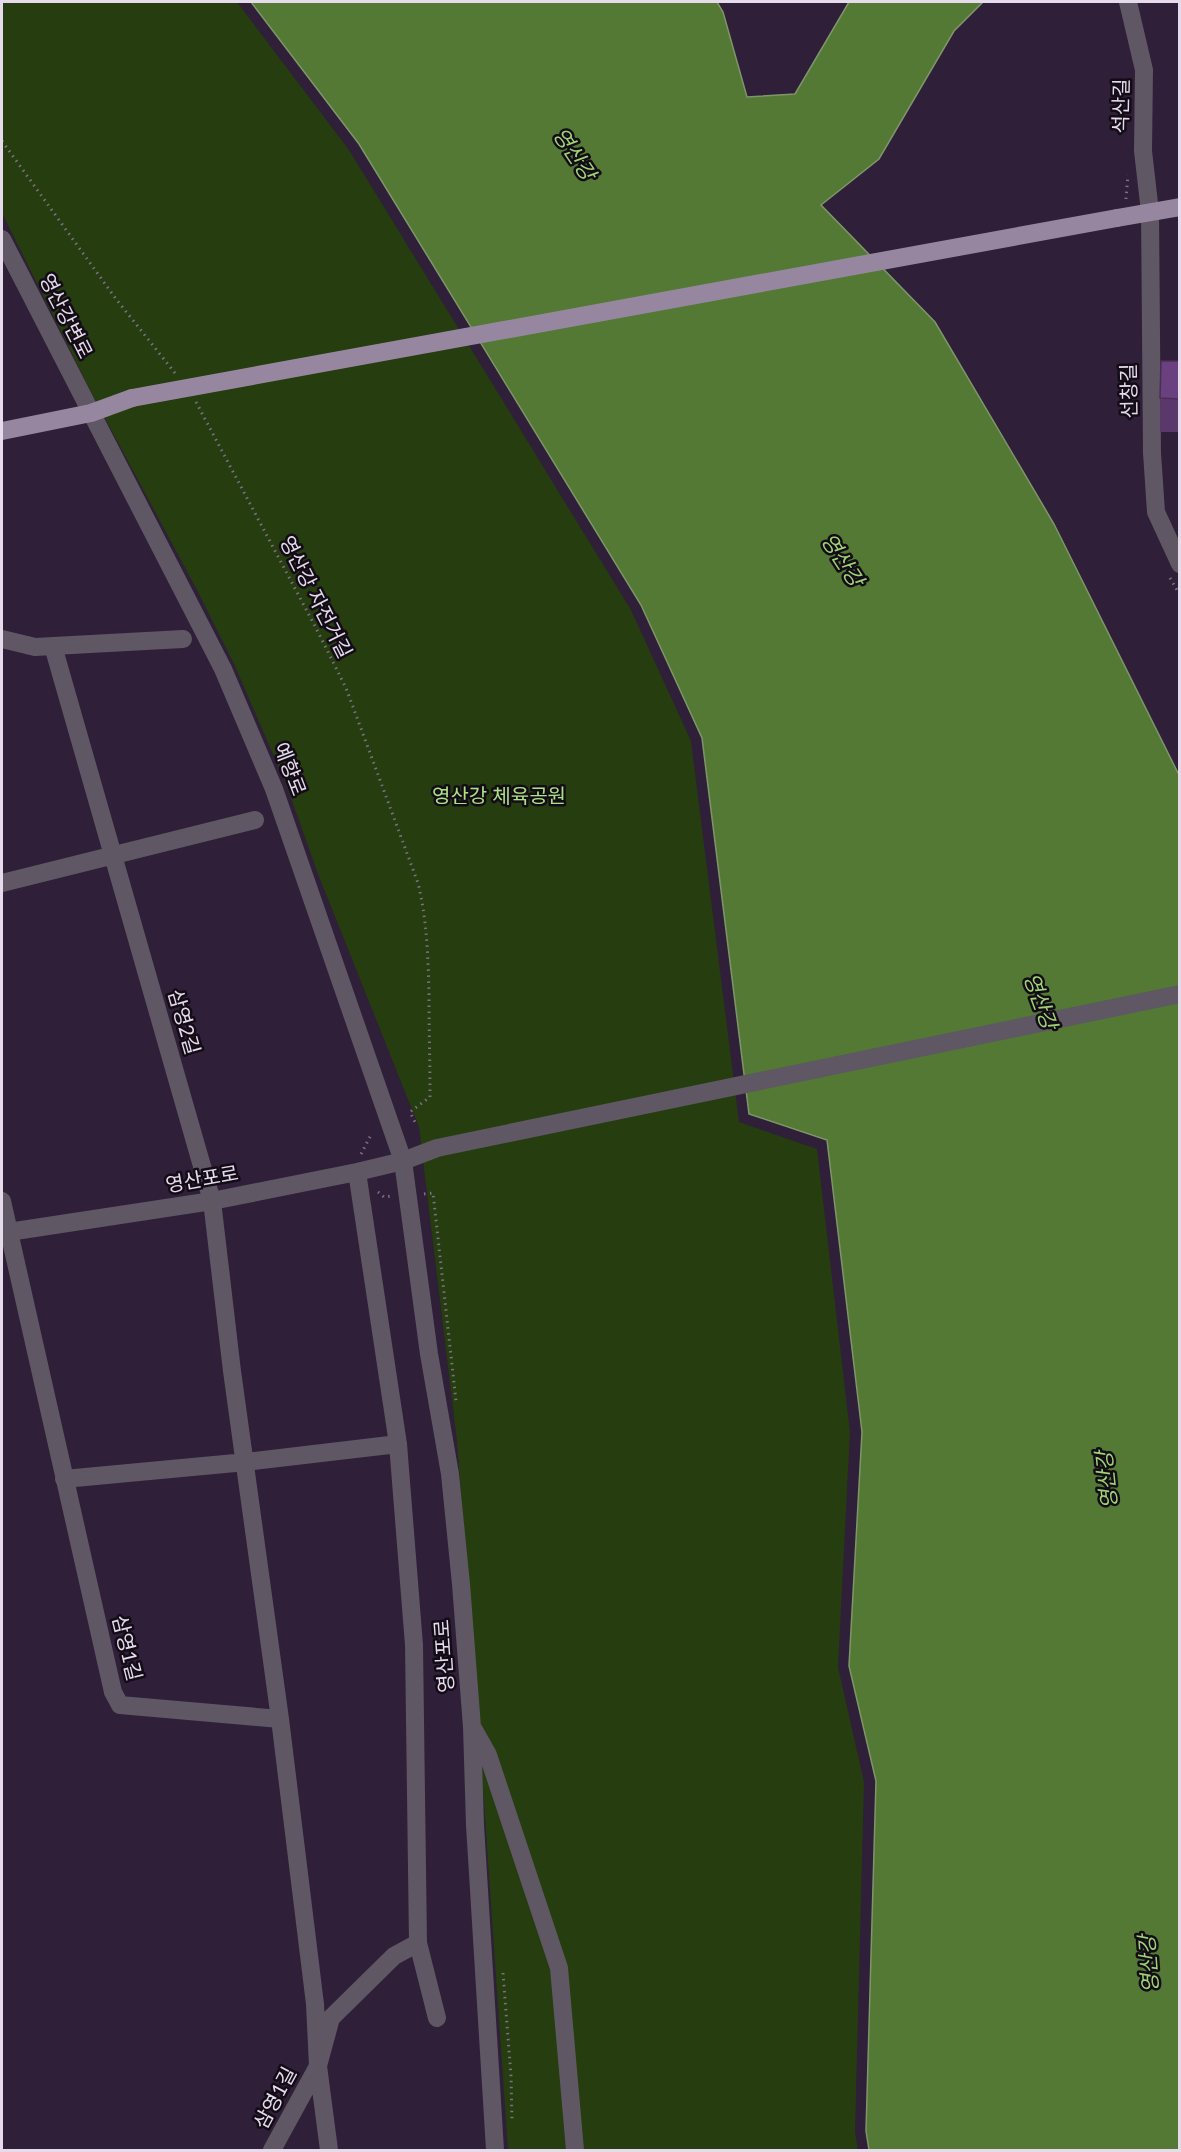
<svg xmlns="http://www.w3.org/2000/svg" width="1181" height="2152" font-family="Lato,'Noto Sans KR',sans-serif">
<rect width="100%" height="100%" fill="#2f1f38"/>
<path fill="#253d0f" d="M 2,2 L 237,2 L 349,150 L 631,610 L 691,741 L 739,1122 L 817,1149 L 850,1432 L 838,1667 L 864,1782 L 855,2132 L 858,2150 L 508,2150 L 476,1687 L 457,1441 L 419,1127 L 318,874 L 286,784 L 234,664 L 198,592 L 91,392 L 2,213 Z"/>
<path fill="#537934" stroke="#7f966b" stroke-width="1.5" d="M 251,2 L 717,2 L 723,12 L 747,97 L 795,94 L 849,2 L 983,2 L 954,31 L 879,159 L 821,205 L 935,322 L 1054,524 L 1179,775 L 1179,2150 L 869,2150 L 866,2131 L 876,1781 L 849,1666 L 862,1432 L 827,1140 L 749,1114 L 702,738 L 641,605 L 359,144 Z"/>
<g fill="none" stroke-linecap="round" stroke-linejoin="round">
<path stroke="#7d6f85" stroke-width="3" stroke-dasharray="1.5 4.5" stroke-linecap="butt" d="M 2,141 L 116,299 L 175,373
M 1126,199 L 1128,175
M 196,402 L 317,630 L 346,688 L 418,883 C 427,920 428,956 429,994 C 429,1029 430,1063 430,1097 L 410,1112 L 415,1122
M 1170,578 L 1180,595
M 361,1154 L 371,1135
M 378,1192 L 384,1197 L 391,1196
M 424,1194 L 433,1193 L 456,1401
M 503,1973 L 511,2076 L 512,2122"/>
<path stroke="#5f5763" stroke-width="18" d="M 1128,2 L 1144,70 L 1143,151 L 1150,212 L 1152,453 L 1156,512 L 1180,564
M 2,239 L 223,669 L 274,789 L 403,1161 L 429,1354 L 450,1474 L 461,1584 L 472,1727 L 475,1825 L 495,2150
M 2,639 L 35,647 L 183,639
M 53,646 L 212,1201 L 232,1371 L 280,1719 L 315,2004 L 318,2066 L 272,2150
M 2,883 L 255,820
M 357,1172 L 398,1444 L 414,1645 L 418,1943 L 437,2018
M 2,1201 L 113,1692 L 120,1705 L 280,1719
M 2,1233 L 212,1201 L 357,1172 L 403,1161 L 437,1148 L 1180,994
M 64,1479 L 246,1462 L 398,1444
M 474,1730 L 488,1755 L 559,1968 L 575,2150
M 329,2150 L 318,2066 L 331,2018 L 394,1956 L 418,1943"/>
<path stroke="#9786a0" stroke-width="18" d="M 1117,218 L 1180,207
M 2,431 L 91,413 L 132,398"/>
<path stroke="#9786a0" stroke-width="18" d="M 132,398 L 1117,218"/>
</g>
<path fill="#5b386c" d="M 1161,361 L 1179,361 L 1179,432 L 1160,432 Z"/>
<path fill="#6a417e" stroke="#4a2e58" stroke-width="1.5" d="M 1161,361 L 1179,361 L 1179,399 L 1160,398 Z"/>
<g text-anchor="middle" stroke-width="5" stroke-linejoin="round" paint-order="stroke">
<g font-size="20" fill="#e5dbeb" stroke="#130c17">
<text transform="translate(1121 106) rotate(-89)" y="7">석산길</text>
<text transform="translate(66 316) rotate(63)" y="7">영산강변로</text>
<text transform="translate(1129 391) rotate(-91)" y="7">선창길</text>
<text transform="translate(316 597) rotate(63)" y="7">영산강 자전거길</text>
<text transform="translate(290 769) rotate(69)" y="7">예향로</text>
<text transform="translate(184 1022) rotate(74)" y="7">삼영2길</text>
<text transform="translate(202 1179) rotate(-10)" y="7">영산포로</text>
<text transform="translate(127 1648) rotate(76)" y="7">삼영1길</text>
<text transform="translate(444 1656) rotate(-94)" y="7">영산포로</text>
<text transform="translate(275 2098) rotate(-62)" y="7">삼영1길</text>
</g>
<g font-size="20" fill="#ace283" stroke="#130c17">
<text x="499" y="803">영산강 체육공원</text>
</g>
<g font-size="21" font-style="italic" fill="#9fd476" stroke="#130c17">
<text transform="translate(574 154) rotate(56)" y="7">영산강</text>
<text transform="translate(842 560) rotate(57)" y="7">영산강</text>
<text transform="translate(1040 1001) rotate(70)" y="7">영산강</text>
<text transform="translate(1107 1480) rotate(-96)" y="7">영산강</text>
<text transform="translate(1149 1964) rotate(-94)" y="7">영산강</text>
</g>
</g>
<rect width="1181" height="2152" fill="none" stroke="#e5dbeb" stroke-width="6"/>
</svg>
